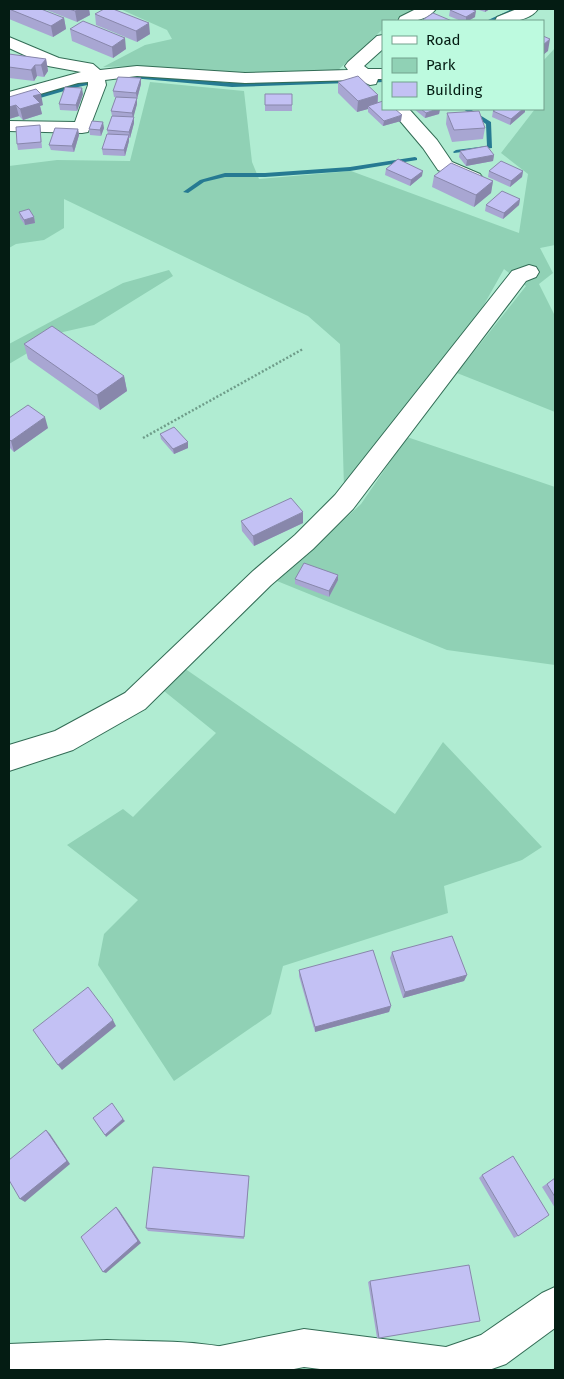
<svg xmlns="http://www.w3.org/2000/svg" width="564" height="1379" font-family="'Fira Sans',sans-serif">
<rect width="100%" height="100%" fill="#b0ecd2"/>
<path fill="#90d1b5" d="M 120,9 L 415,9 L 394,21 L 383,21 L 383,29 L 336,72 L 228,74 L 146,66 L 103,67 L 145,45 L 172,39 L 167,30 Z
M 555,48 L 555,245 L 540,248 L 553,273 L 539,284 L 555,316 L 555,412 L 457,373 L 526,286 L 504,269 L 481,310 L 344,489 L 340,344 L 308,316 L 64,199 L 64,228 L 44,240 L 16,244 L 9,248 L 9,166 L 57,160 L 130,161 L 150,82 L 244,91 L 252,162 L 259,179 L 351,171 L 519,233 L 528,174 L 501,153 L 535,109 L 543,109 L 543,61 Z
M 169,270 L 173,276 L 94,325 L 63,332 L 9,364 L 9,344 L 123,283 Z
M 407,437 L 555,487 L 555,665 L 447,650 L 277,581 L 361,504 Z
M 184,668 L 395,814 L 443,742 L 542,847 L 522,860 L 444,886 L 448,913 L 283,966 L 271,1014 L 174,1081 L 98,965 L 104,934 L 138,900 L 67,845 L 123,809 L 133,817 L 216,733 L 164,691 Z"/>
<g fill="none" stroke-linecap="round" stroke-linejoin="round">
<path fill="#267a92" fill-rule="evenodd" d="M 512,9 L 519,9 L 493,21 L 486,21 Z
M 143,75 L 232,83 L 349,79 L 352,81 L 349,83 L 232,87 L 143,79 L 120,80 L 117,78 L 120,76 Z
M 383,78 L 383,82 L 367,83 L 364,81 L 367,79 Z
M 100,79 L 103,81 L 102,82 L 78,87 L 9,107 L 9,103 L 75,84 Z
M 463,109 L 470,109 L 491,122 L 492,148 L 454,153 L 453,152 L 456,150 L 487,146 L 486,124 Z
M 415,157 L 417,158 L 417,160 L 350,171 L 265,177 L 225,177 L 204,182 L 188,193 L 183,192 L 200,180 L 225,173 L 265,173 L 350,167 Z"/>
<g stroke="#326c55" stroke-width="2">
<path id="street" d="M 416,9 L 436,9 C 427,21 411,22 398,21 L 400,17 Z
M 517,9 L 538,9 C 529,22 508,22 495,21 L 497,17 Z
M 383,35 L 383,49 L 364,66 L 368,69 L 383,69 L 383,79 L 378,79 L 376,84 L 370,85 L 359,80 L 245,83 L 137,76 L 105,80 L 106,85 L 88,132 L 82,133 L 9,131 L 9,121 L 75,122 L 88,85 L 88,82 L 78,83 L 9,103 L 9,92 L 81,72 L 48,66 L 9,48 L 9,37 L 59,58 L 93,64 L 100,70 L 137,66 L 245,73 L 348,70 L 345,66 L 348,62 L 377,36 Z
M 390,109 L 409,109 L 437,140 L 452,162 L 480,174 L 483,178 L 480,182 L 473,184 L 466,182 L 438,170 L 423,148 Z
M 529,265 L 536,267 L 539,272 L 536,277 L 526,281 L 353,509 L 313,549 L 271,585 L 145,709 L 73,750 L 9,771 L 9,745 L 55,731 L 125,693 L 253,571 L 295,535 L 335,495 L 512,271 Z
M 555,1287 L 555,1328 L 506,1364 L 489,1370 L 328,1370 L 304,1367 L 289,1370 L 203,1370 L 201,1365 L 206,1351 L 220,1346 L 304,1329 L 446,1347 L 481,1335 L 542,1293 Z"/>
</g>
<g stroke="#326c55" stroke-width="2">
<path id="secondary" d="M 107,1340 C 153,1342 214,1339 257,1356 L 262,1370 L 9,1370 L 9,1344 Z"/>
</g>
<path stroke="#6f9d8a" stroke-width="2.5" stroke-dasharray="2 2" stroke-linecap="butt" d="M 143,438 L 303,349"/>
<use href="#street" fill="#fff" fill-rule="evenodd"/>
<use href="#secondary" fill="#fff" fill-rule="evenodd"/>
</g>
<path fill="#a8a6d2" d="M 9,9 L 64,18 L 66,29 L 53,37 L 9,19 Z
M 44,9 L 89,9 L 90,15 L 77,22 Z
M 476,9 L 490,9 L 485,12 Z
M 450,10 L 475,17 L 468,21 L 461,21 L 449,16 Z
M 95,14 L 150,34 L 137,42 L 96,25 Z
M 70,29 L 126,49 L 113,58 L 72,41 Z
M 9,54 L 46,59 L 48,71 L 44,77 L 37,76 L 34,81 L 9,78 Z
M 141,78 L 141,84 L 137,99 L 137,104 L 133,117 L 134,123 L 130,138 L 129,138 L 129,141 L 125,156 L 103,155 L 102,149 L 108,134 L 107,130 L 112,116 L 111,111 L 116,97 L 114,97 L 113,91 Z
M 338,82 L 378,95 L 378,103 L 401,121 L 383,126 L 368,112 L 368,109 L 357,112 L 338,93 Z
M 83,94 L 77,111 L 60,110 L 59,104 Z
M 265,94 L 292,94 L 292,111 L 265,111 Z
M 9,97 L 43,105 L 40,106 L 42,114 L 23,120 L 19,116 L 9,119 Z
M 414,109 L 440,109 L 439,114 L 425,118 Z
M 496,109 L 525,109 L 525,112 L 510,125 L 492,117 L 493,111 Z
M 447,113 L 485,128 L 483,139 L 452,142 L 446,124 Z
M 40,125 L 42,148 L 18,150 L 17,144 Z
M 104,128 L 101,136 L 90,135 L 89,129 Z
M 78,129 L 79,135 L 74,152 L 51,150 L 49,145 Z
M 460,151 L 494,155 L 493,161 L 466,166 L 459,157 Z
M 386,169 L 422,176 L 410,186 L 385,175 Z
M 489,171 L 523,171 L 522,177 L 510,187 L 488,177 Z
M 434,176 L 493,181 L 491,193 L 474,207 L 432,187 Z
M 520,199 L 519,205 L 503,219 L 485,211 L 486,205 Z
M 19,212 L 34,217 L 35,223 L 25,225 L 20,218 Z
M 24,344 L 124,376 L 127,391 L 100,410 L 28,359 Z
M 9,418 L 48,428 L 14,452 L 9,447 Z
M 160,434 L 188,442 L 188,448 L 174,454 L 161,439 Z
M 241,521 L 303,523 L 254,546 L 242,531 Z
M 338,575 L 338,580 L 329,597 L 295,584 L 295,579 Z
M 392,952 L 467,975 L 464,981 L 403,998 L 390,958 Z
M 299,970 L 391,1006 L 389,1012 L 315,1032 L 299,976 Z
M 482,1175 L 518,1236 L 514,1238 L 479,1178 Z
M 555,1178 L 555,1208 L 542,1187 Z
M 249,1179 L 244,1239 L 148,1231 L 146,1228 Z
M 370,1281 L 480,1321 L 377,1338 L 368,1282 Z"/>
<path fill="#8887ab" d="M 80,9 L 89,9 L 90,15 L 77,22 L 75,11 Z
M 485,9 L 490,9 L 485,12 Z
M 476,11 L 475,17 L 468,21 L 466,21 L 466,17 Z
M 64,18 L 66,29 L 53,37 L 51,26 Z
M 149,23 L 150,34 L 137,42 L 136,31 Z
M 125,38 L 126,49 L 113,58 L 112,47 Z
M 550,39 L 548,51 L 543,55 L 543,45 Z
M 46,59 L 48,71 L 44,77 L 41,65 Z
M 35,65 L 37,76 L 34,81 L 31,70 Z
M 141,78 L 141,84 L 137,99 L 136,93 Z
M 82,88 L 83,94 L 77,111 L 76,105 Z
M 41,94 L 43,105 L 40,106 L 42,114 L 23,120 L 20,109 L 33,96 Z
M 378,95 L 377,106 L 368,106 L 368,109 L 357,112 L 358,101 Z
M 137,98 L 137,104 L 133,119 L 132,113 Z
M 16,105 L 19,116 L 9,119 L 9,107 Z
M 437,109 L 440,109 L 439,114 L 425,118 L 426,113 Z
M 523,109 L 525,109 L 525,112 L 510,125 L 511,119 Z
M 402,115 L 401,121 L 383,126 L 384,121 Z
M 134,117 L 134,123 L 130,138 L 129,132 Z
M 103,122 L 104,128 L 101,136 L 100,130 Z
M 78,129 L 79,135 L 74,152 L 72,146 Z
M 129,135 L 129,141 L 125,156 L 124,150 Z
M 494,155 L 493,161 L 466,166 L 467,160 Z
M 423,171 L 422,176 L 410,186 L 411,180 Z
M 523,171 L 522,177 L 510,187 L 511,181 Z
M 493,181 L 491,193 L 474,207 L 476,195 Z
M 520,199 L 519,205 L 503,219 L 504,213 Z
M 34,217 L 35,223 L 25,225 L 24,220 Z
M 124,376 L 127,391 L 100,410 L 97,395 Z
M 45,417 L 48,428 L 14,452 L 11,441 Z
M 188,442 L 188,448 L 174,454 L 173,449 Z
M 303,512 L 303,523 L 254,546 L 253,536 Z
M 338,575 L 338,580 L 329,597 L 329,591 Z
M 467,975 L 464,981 L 403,998 L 405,992 Z
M 391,1006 L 389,1012 L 315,1032 L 315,1027 Z
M 113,1020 L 116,1026 L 62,1070 L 58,1065 Z
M 123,1119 L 125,1121 L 106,1137 L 105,1135 Z
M 46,1130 L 50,1134 L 70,1164 L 25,1202 L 20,1199 Z
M 116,1207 L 119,1210 L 141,1243 L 106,1273 L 103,1272 Z"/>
<path fill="#c3c1f4" stroke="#8887ab" d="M 9,9 L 41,9 L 64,18 L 51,26 Z
M 69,9 L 80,9 L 75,11 Z
M 104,9 L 113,9 L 149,23 L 136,31 L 95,14 Z
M 452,9 L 471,9 L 476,11 L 466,17 L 450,10 Z
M 433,13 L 452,21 L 421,21 Z
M 83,21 L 125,38 L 112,47 L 70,29 Z
M 543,36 L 550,39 L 543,45 Z
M 9,54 L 46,59 L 41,65 L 35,65 L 31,70 L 9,67 Z
M 358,76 L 378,95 L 358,101 L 338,82 Z
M 118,77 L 141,78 L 136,93 L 113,91 Z
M 65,87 L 82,88 L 76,105 L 59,104 Z
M 36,89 L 41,94 L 33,96 L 40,103 L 20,109 L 16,105 L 9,107 L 9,97 Z
M 265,94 L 292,94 L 292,105 L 265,105 Z
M 116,97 L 137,98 L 132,113 L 111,111 Z
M 383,101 L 383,109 L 395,109 L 402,115 L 384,121 L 368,106 Z
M 421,109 L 437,109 L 426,113 Z
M 496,109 L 523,109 L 511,119 L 493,111 Z
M 479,111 L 485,128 L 454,130 L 447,113 Z
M 112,116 L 134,117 L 129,132 L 107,130 Z
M 92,121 L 103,122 L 100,130 L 89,129 Z
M 40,125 L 41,142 L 17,144 L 16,127 Z
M 55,128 L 78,129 L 72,146 L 49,145 Z
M 107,134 L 129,135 L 124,150 L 102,149 Z
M 487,146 L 494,155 L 467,160 L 460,151 Z
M 398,159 L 423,171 L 411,180 L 386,169 Z
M 501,161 L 523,171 L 511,181 L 489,171 Z
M 451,163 L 493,181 L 476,195 L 434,176 Z
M 502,191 L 520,199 L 504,213 L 486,205 Z
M 29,209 L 34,217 L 24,220 L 19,212 Z
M 52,326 L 124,376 L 97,395 L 24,344 Z
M 28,405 L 45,417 L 11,441 L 9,439 L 9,418 Z
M 174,427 L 188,442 L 173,449 L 160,434 Z
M 291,498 L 303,512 L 253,536 L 241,521 Z
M 304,563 L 338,575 L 329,591 L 295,579 Z
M 452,936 L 467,975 L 405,992 L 392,952 Z
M 373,950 L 391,1006 L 315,1027 L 299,970 Z
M 88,987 L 113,1020 L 58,1065 L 33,1030 Z
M 112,1103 L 123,1119 L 105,1135 L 93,1118 Z
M 46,1130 L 67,1161 L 20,1199 L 9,1180 L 9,1160 Z
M 513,1156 L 549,1215 L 518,1236 L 482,1175 Z
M 153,1167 L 249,1176 L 244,1237 L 146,1228 Z
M 555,1178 L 555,1197 L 547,1184 Z
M 116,1207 L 138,1241 L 103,1272 L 81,1237 Z
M 469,1265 L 480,1321 L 379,1338 L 370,1281 Z"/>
<rect width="564" height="1379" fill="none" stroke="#041c13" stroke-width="20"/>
<rect x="382" y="20" width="162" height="90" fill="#bdfadf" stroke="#73a18d"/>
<rect x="392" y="36" width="25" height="8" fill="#ffffff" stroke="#73a18d"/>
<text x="426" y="45" font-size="15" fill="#041c13">Road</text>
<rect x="392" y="58" width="25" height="15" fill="#90d1b5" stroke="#73a18d"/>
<text x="426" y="70" font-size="15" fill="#041c13">Park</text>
<rect x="392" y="82" width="25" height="15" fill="#c3c1f4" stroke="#73a18d"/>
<text x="426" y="95" font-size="15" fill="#041c13">Building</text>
</svg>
